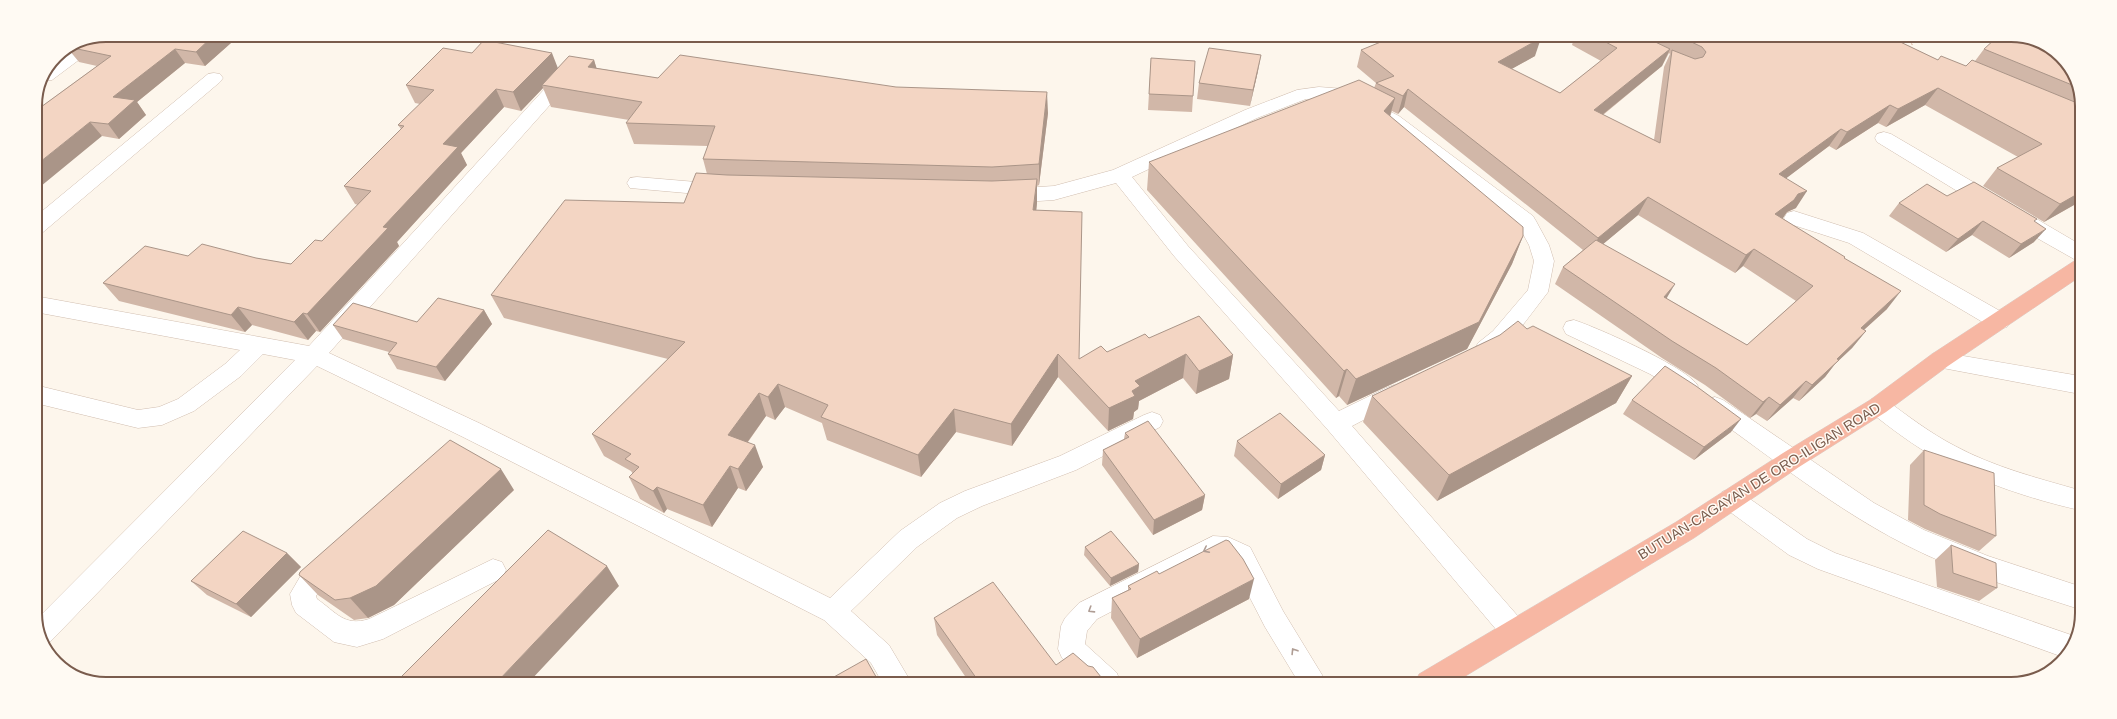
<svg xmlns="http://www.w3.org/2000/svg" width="2117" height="719" font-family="Arial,sans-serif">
<rect width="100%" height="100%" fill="#fdf6ec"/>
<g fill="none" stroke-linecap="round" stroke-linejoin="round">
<g stroke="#d1beb0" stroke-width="1">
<path id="minor" d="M 106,35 L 112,35 L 52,80 L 44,81 L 52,64 L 88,38 Z
M 567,70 L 573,71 L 576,75 L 573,79 L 329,353 L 479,423 L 830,598 L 900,531 L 940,503 L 965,491 L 1060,456 L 1144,415 L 1152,412 L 1160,415 L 1163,421 L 1160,427 L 1076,470 L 982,506 L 957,518 L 917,547 L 851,611 L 889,645 L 911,682 L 882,682 L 871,663 L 824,620 L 463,437 L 317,366 L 50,642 L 45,644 L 36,620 L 295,360 L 263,354 L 241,376 L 194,411 L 162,425 L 138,428 L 35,403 L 35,385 L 138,410 L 159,407 L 178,399 L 225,364 L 240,350 L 35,312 L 35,296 L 309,346 L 561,71 Z
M 214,73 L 220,74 L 223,78 L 220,82 L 42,233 L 35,235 L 35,217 L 208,74 Z
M 1319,87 L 1345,89 L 1399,116 L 1533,216 L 1536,221 L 1549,245 L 1554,261 L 1548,292 L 1509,343 L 1494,355 L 1486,357 L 1478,355 L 1475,349 L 1478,343 L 1493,331 L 1528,290 L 1534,261 L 1529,245 L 1518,225 L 1387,124 L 1336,98 L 1306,99 L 1257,118 L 1132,177 L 1188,246 L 1339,411 L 1386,388 L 1394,385 L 1402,388 L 1405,394 L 1402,400 L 1352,426 L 1523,622 L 1527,631 L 1523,640 L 1514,643 L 1505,640 L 1328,430 L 1174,256 L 1116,183 L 1054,200 L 1007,203 L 1000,201 L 997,196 L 1000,191 L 1007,189 L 1054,186 L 1113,170 L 1245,110 L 1297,90 Z
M 1884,132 L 1891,134 L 2081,245 L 2081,261 L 2074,259 L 1998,216 L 1877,142 L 1875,138 L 1877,134 Z
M 637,177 L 720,184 L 727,185 L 730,190 L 727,195 L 720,196 L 630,188 L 627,183 L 630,178 Z
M 1794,211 L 1863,233 L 2007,315 L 2010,321 L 2007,327 L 1999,329 L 1991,327 L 1849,243 L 1787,223 L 1784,218 L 1787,213 Z
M 1574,320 C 1596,327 1689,368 1698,386 L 1695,392 L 1687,395 L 1679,392 L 1650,374 L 1566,334 L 1563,328 L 1566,322 Z
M 1940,352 L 2080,376 L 2080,394 L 1932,366 L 1929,360 L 1932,354 Z
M 1715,397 L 1723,400 L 1874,503 L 1924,530 L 1988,556 L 2079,586 L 2079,609 C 2021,590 1960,573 1906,545 C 1835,509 1772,458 1707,412 L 1704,406 L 1707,400 Z
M 1878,397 L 1886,400 C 1908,416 1930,433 1955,446 C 1994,467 2037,478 2079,490 L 2079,510 C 2031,499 1982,483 1938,459 C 1914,446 1892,429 1870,412 L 1867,406 L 1870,400 Z
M 1731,489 L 1740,492 L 1807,539 L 1835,553 L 2077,637 L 2063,657 L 1818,569 L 1789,555 L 1722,506 L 1719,499 L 1722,492 Z
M 1213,536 L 1228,537 L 1250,547 L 1283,611 L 1327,683 L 1299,683 L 1265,627 L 1232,563 L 1225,559 L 1215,558 L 1097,619 L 1087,631 L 1085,644 L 1117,673 L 1120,682 L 1088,682 L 1062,658 L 1058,649 L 1061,626 L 1065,618 L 1079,603 Z
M 328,553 L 337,556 L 341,564 C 335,576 323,584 316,596 L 317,599 C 336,612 344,627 369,619 L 493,559 L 502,562 L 506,570 L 502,578 L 383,639 L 357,647 L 334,642 L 296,613 L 292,605 L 290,594 L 304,570 L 319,556 Z"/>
</g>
<g stroke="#dad1cd" stroke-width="1">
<path id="highway" d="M 2081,259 L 2081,276 L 1948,366 L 1886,412 L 1799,467 L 1694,538 L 1454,683 L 1415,683 L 1419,674 L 1676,522 L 1783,453 L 1870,400 L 1932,354 L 2074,261 Z"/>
</g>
<path stroke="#d9b8a5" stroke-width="2" stroke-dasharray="1 2.5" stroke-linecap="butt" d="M 1909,47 L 1918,38"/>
<use href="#minor" fill="#fff" fill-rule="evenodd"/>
<use href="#highway" fill="#f7b7a3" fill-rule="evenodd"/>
</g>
<path fill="#d1b7a8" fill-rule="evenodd" d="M 106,35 L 240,35 L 205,66 L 185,63 L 137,102 L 146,115 L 119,139 L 102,136 L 41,107 L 97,66 L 79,62 L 69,50 L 58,58 L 55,57 L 56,55 L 79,40 Z
M 1574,38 L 1892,38 L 1938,60 L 1966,66 L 1975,61 L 1984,49 L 2067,62 L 2082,101 L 2081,201 L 2044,222 L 1983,186 L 1997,168 L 2018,157 L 1925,105 L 1886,127 L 1878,123 L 1836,150 L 1829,146 L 1786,178 L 1796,208 L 1787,212 L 1782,218 L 1844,259 L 1887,309 L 1864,330 L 1866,331 L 1852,348 L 1835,364 L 1825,377 L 1799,401 L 1793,398 L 1767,421 L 1756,414 L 1750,418 L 1705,385 L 1662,358 L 1555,284 L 1563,267 L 1583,250 L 1404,107 L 1398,114 L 1392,111 L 1390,117 L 1523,236 L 1512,264 L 1467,349 L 1347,405 L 1339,396 L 1336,398 L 1147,190 L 1149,162 L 1374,88 L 1376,83 L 1357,67 L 1361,50 L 1535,56 L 1511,69 L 1560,93 L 1601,61 L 1572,45 ZM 1669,53 L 1670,54 L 1664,67 L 1654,140 L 1603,115 L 1662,66 ZM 1638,215 L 1735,273 L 1743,266 L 1796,301 L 1747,345 L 1666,298 L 1603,244 Z
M 1151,58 L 1193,96 L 1192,112 L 1148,110 Z
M 594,60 L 596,68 L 658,78 L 1048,113 L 1039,185 L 1037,186 L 1037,203 L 1036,210 L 1079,359 L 1107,352 L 1149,338 L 1233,355 L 1229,379 L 1196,394 L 1183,378 L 1139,401 L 1138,409 L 1134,412 L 1133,419 L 1108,431 L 1058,377 L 1012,446 L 956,432 L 921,477 L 827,440 L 822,423 L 785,407 L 775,420 L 766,416 L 748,442 L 763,467 L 746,491 L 738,488 L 712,527 L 667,509 L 664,513 L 640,499 L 629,477 L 633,474 L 631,471 L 604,456 L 592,434 L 668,359 L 504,318 L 491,295 L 684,203 L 707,174 L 703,159 L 708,146 L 634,144 L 626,123 L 629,120 L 551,107 L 543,88 L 521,111 L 504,107 L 461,153 L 467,165 L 397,242 L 399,246 L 320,332 L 316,331 L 308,340 L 252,325 L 245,332 L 119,301 L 103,283 L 188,256 L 256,258 L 291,264 L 322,241 L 358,205 L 355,204 L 344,186 L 401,129 L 398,125 L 420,104 L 415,103 L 406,85 L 558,68 Z
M 1258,71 L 1250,106 L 1197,99 L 1199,83 Z
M 1947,196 L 2035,222 L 2034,242 L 2009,258 L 1972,235 L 1946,252 L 1889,216 L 1899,203 Z
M 484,310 L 492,324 L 445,381 L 397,369 L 388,354 L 389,352 L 343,339 L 333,325 L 417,322 Z
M 1527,329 L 1632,376 L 1616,403 L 1437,501 L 1363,422 L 1372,396 Z
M 1632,400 L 1731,432 L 1694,460 L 1623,414 Z
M 1125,433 L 1205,495 L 1202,510 L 1153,535 L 1102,465 L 1103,450 L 1124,439 Z
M 1237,441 L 1325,455 L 1321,470 L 1278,499 L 1234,456 Z
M 1924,450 L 1996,536 L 1979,551 L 1925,529 L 1908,520 L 1910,465 Z
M 514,490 L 394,605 L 368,618 L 354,620 L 318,595 L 299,575 Z
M 1951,545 L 1997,588 L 1979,601 L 1937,587 L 1935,560 Z
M 1085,547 L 1139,564 L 1138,572 L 1110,586 L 1084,555 Z
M 287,553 L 301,567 L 251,617 L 207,595 L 191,581 Z
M 1159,574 L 1249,599 L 1137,658 L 1111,618 L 1112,598 L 1128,590 L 1128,586 Z
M 934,618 L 1056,665 L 1105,682 L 969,682 L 937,635 Z"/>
<path fill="#aa9588" d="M 214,35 L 240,35 L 205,66 L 196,52 Z
M 1541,38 L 1535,56 L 1492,80 L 1498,62 Z
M 68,48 L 69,50 L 58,58 L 56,55 Z
M 175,49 L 185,63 L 137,102 L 146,115 L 119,139 L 108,124 L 113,97 Z
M 1670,49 L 1662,66 L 1586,128 L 1594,110 Z
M 552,53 L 559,71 L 542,85 L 543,88 L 521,111 L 513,92 Z
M 1261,55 L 1258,71 L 1250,106 L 1253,90 Z
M 594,60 L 601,82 L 588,67 Z
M 1938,88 L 1925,105 L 1886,127 L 1898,109 Z
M 496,89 L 504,107 L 461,153 L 467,165 L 397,242 L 399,246 L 320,332 L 307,314 L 383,227 L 443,144 Z
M 1408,89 L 1404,107 L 1398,114 L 1403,96 Z
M 1047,92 L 1048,113 L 1039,185 L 1039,164 Z
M 1395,98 L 1387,126 L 1384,111 Z
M 1890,105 L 1878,123 L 1836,150 L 1847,132 Z
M 90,122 L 102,136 L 35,191 L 35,166 Z
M 1841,129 L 1829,146 L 1768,192 L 1779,174 Z
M 1037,179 L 1037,203 L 1034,234 L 1033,210 Z
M 1807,191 L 1796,208 L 1787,212 L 1783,218 L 1763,232 L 1775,214 L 1798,194 Z
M 2081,192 L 2081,201 L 2044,222 L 2060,204 Z
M 1648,197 L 1638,215 L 1590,255 L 1598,238 Z
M 1983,221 L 1972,235 L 1946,252 L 1958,239 Z
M 2046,229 L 2034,242 L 2009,258 L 2021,244 Z
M 1523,236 L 1512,264 L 1467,349 L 1347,405 L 1356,379 Z
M 1754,249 L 1743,266 L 1735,273 L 1746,255 Z
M 1675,284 L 1665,301 L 1664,297 Z
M 1901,291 L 1887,309 L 1847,345 L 1861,328 Z
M 238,307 L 252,325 L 245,332 L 231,315 Z
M 484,310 L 492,324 L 445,381 L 436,367 Z
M 303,313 L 316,331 L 308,340 L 294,322 Z
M 1866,331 L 1852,348 L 1835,364 L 1825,377 L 1799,401 L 1812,385 L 1837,359 Z
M 1058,354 L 1058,377 L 1012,446 L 1011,424 Z
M 1186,354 L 1183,378 L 1139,401 L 1138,409 L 1134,412 L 1133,419 L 1108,431 L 1109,408 L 1132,391 L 1135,381 Z
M 1233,355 L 1229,379 L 1196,394 L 1199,371 Z
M 1347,369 L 1339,396 L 1336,398 L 1344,371 Z
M 1632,376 L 1616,403 L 1437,501 L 1449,475 Z
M 1806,381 L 1793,398 L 1767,421 L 1780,405 Z
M 778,384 L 785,407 L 775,420 L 768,397 Z
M 759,393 L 766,416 L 736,458 L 728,435 Z
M 1769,397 L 1756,414 L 1750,418 L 1763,402 Z
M 954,409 L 956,432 L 921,477 L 918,455 Z
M 1741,419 L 1731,432 L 1694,460 L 1704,447 Z
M 755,445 L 763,467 L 746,491 L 738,469 Z
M 1325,455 L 1321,470 L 1278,499 L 1281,484 Z
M 730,466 L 738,488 L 712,527 L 703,505 Z
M 501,469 L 514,490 L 394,605 L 368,618 L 350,598 Z
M 657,487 L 667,509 L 664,513 L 653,491 Z
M 1205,495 L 1202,510 L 1153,535 L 1154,520 Z
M 287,553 L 301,567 L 251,617 L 236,604 Z
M 1139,564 L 1138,572 L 1110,586 L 1111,578 Z
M 607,566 L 619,586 L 530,681 L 498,681 Z
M 1254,579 L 1249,599 L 1137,658 L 1140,639 Z"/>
<path fill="#f3d5c3" stroke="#aa9588" d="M 106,35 L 214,35 L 196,52 L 175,49 L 113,97 L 135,100 L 108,124 L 90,122 L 35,166 L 35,106 L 41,107 L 111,56 L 68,47 L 79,40 Z
M 1393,37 L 1540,38 L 1541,38 L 1498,62 L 1560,93 L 1617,48 L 1598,38 L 1647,38 L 1670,49 L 1594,110 L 1660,143 L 1672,50 L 1695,59 L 1703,57 L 1706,52 L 1702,47 L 1683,38 L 1892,38 L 1938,60 L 1941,56 L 1966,66 L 1972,60 L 2082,105 L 2081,192 L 2060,204 L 1997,168 L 2042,144 L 1938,88 L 1898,109 L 1890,105 L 1847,132 L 1841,129 L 1779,174 L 1807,191 L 1798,194 L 1794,200 L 1775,214 L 1845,257 L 1844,258 L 1901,291 L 1861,328 L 1866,331 L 1837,359 L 1839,360 L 1812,385 L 1806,381 L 1780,405 L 1769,397 L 1763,402 L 1716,368 L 1672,341 L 1563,267 L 1596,240 L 1675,284 L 1664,297 L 1747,345 L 1813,286 L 1754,249 L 1746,255 L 1648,197 L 1598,238 L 1408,89 L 1403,96 L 1376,83 L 1394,76 L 1361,50 Z
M 1995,39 L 2034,39 L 2067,62 L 2077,87 L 1984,49 Z
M 484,40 L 552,53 L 513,92 L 496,89 L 443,144 L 458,147 L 383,227 L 388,228 L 307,314 L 303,313 L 294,322 L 238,307 L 231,315 L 103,283 L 145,246 L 188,256 L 202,244 L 256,258 L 291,264 L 315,240 L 322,241 L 371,191 L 344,186 L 404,126 L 398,125 L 434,90 L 406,85 L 443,48 L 472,53 Z
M 1209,48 L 1261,55 L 1253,90 L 1199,83 Z
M 680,55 L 896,87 L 1047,92 L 1039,164 L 992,167 L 703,159 L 715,126 L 626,123 L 642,102 L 542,85 L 569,56 L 594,60 L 588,67 L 658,78 Z
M 1151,58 L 1195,61 L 1193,96 L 1149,94 Z
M 1359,80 L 1395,98 L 1384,111 L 1523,227 L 1523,236 L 1479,322 L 1356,379 L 1347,369 L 1344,371 L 1149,162 Z
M 696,173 L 727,175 L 992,181 L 1037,179 L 1033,210 L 1082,212 L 1079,359 L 1101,346 L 1107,352 L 1145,334 L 1149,338 L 1199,316 L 1233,355 L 1199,371 L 1186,354 L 1135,381 L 1140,386 L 1132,391 L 1135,396 L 1109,408 L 1058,354 L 1011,424 L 954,409 L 918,455 L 821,417 L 828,405 L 778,384 L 768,397 L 759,393 L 728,435 L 755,445 L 738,469 L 730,466 L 703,505 L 657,487 L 653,491 L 629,477 L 639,467 L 625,459 L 631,454 L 592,434 L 685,342 L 491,295 L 565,200 L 684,203 Z
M 1974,182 L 2037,219 L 2034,221 L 2046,229 L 2021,244 L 1983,221 L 1958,239 L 1899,203 L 1927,184 L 1947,196 Z
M 438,298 L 484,310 L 436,367 L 388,354 L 397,343 L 333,325 L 353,303 L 417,322 Z
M 1518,321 L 1527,329 L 1533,326 L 1632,376 L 1449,475 L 1372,396 L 1500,335 Z
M 1665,366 L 1696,386 L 1741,419 L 1704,447 L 1632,400 Z
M 1280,413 L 1325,455 L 1281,484 L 1237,441 Z
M 1148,421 L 1205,495 L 1154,520 L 1103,450 L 1129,437 L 1125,433 Z
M 450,440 L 501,469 L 376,586 L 350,598 L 335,600 L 299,575 L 300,572 Z
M 1924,450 L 1994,473 L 1996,536 L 1940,514 L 1924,505 Z
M 548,530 L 607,566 L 498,681 L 397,681 Z
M 243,531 L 287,553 L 236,604 L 191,581 Z
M 1111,531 L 1139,564 L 1111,578 L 1085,547 Z
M 1226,540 L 1229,541 L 1243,559 L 1254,579 L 1140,639 L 1112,598 L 1131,589 L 1128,586 L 1157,571 L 1159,574 Z
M 1951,545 L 1996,563 L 1997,588 L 1953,573 Z
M 993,582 L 1056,665 L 1073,653 L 1088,666 L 1093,667 L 1105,682 L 979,682 L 934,618 Z
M 866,659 L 879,682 L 825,682 Z"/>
<defs><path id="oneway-chevron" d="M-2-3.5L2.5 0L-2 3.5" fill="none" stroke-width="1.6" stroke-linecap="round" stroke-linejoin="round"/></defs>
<g stroke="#af9d94">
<use href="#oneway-chevron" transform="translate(1206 550) rotate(153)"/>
<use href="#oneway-chevron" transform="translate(1091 610) rotate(148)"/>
<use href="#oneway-chevron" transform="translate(1294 651) rotate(-122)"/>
</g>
<g text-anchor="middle" stroke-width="3" stroke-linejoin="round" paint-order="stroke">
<g font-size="14" fill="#7a5c4d" stroke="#fffaf3">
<text transform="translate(1759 481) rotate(-32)" y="5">BUTUAN-CAGAYAN DE ORO-ILIGAN ROAD</text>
</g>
</g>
<path d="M0 0H2117V719H0ZM106 42H2011A64 64 0 0 1 2075 106V613A64 64 0 0 1 2011 677H106A64 64 0 0 1 42 613V106A64 64 0 0 1 106 42Z" fill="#fffaf3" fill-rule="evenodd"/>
<path fill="none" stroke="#7a5c4d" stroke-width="2" d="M106 42H2011A64 64 0 0 1 2075 106V613A64 64 0 0 1 2011 677H106A64 64 0 0 1 42 613V106A64 64 0 0 1 106 42Z"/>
</svg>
